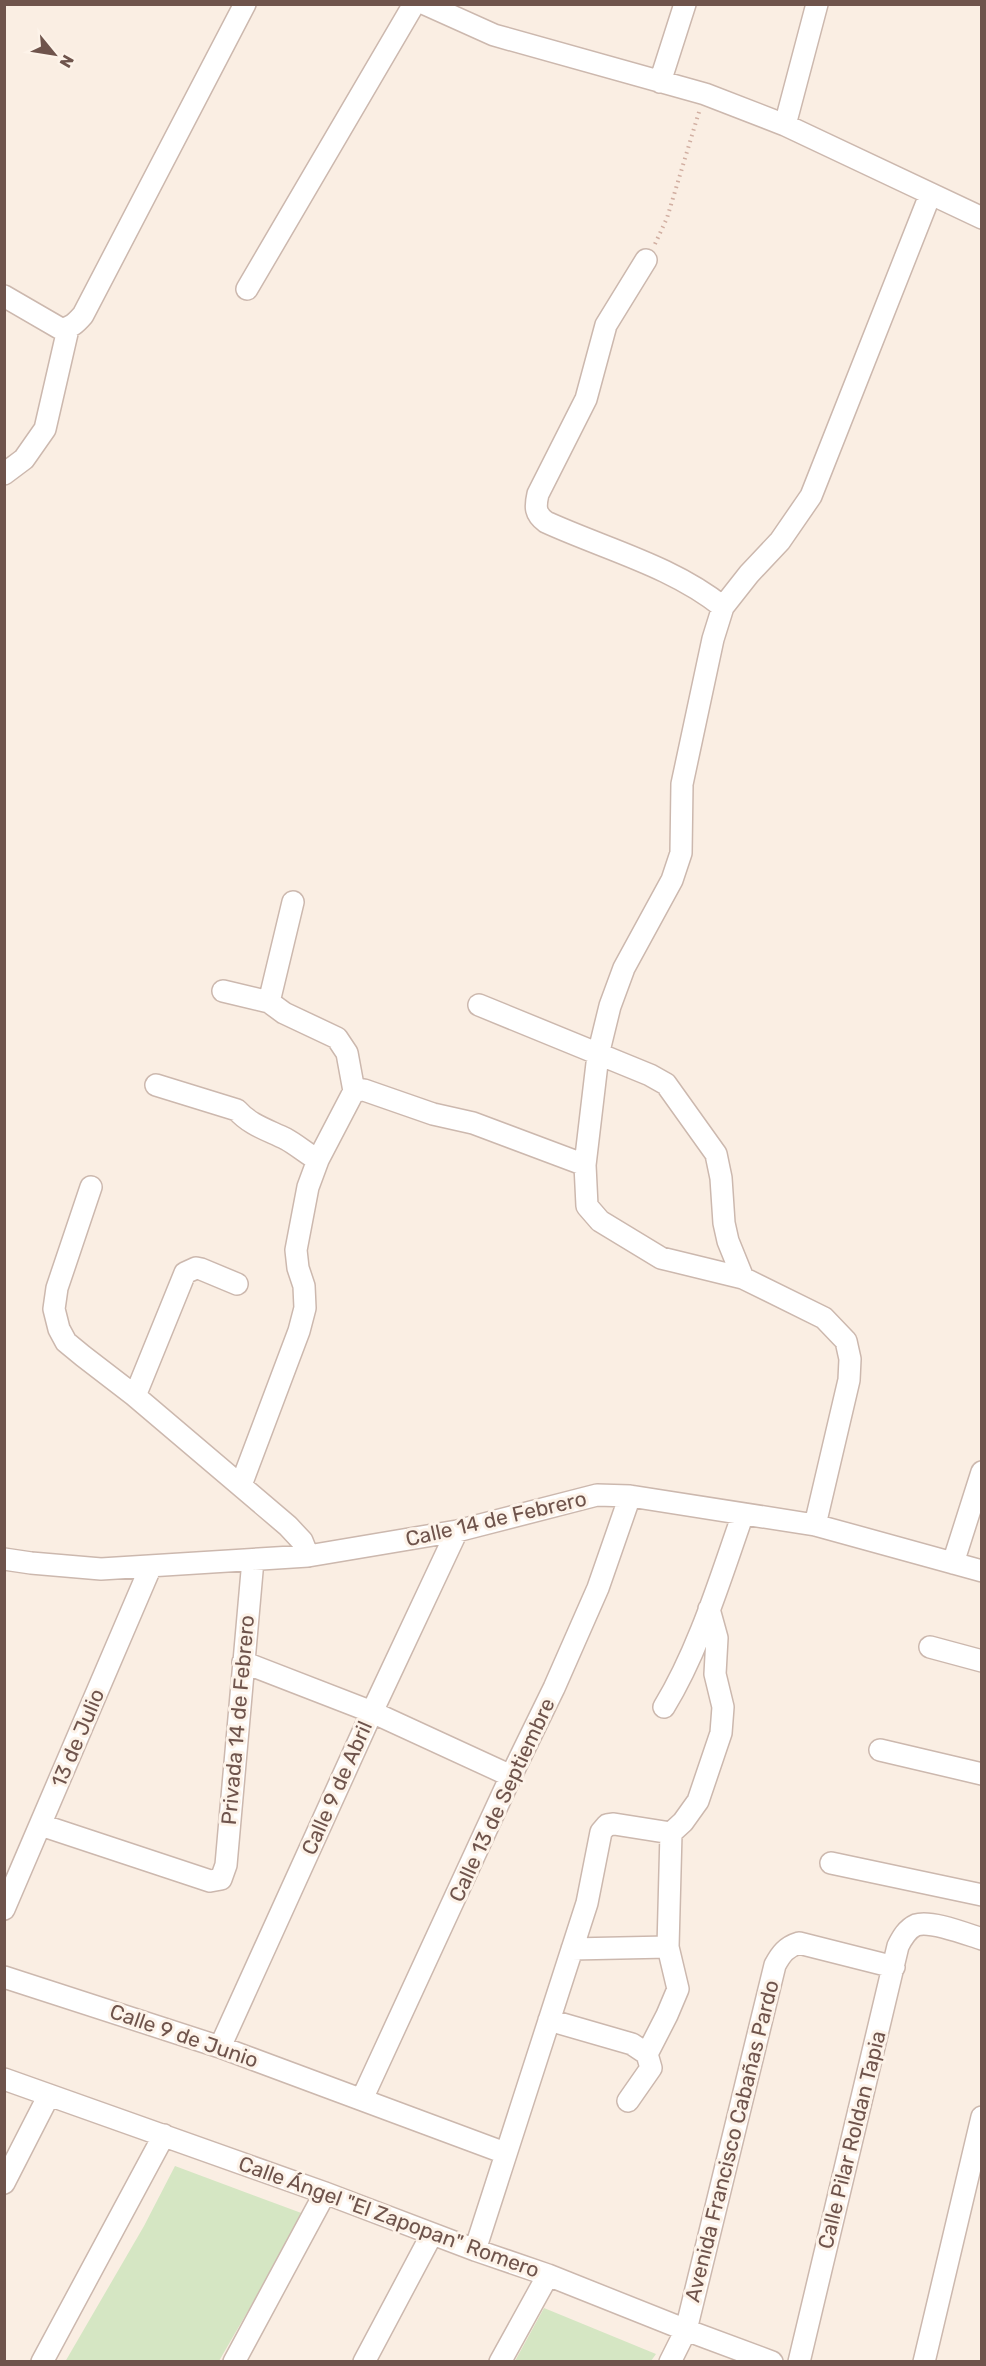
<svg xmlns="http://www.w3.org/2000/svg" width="986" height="2366" font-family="Rubik,sans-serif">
<rect width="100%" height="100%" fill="#faeee3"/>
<path fill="#d5e6c3" d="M 175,2166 L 304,2214 L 219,2361 L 65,2362 L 144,2226 Z
M 544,2308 L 656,2354 L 651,2361 L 515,2361 Z"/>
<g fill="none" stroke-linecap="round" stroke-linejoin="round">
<g stroke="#ccb8ae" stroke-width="24">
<path id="minor" d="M 425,4 L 494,35 L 705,94 L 785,125 L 982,218
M 660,82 L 685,4
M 785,125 L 817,4
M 646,260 L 606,325 L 586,399 L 538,494 C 535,507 535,514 546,522 C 605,549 672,566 723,607
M 247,289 L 414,4
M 4,296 L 61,329 C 71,328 76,323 83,315 L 245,4
M 4,474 L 24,459 L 45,429 L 68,329
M 223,991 L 269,1002 L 284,1013 L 337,1038 L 347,1053 L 354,1091 L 318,1160 L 308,1187 L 296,1250 L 298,1268 L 304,1286 L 305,1308 L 299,1331 L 241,1485
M 269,1002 L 293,902
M 479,1005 L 650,1075 L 666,1084 L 716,1154 L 721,1178 L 724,1223 L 728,1241 L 743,1278
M 156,1085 L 237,1110 C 250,1125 268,1130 286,1139 C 297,1145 307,1154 318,1160
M 354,1091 L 364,1090 L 433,1114 L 473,1123 L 585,1165
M 91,1187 L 57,1288 L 54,1309 L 59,1329 L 66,1342 L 83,1356 L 135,1396 L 288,1526 L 302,1541 L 308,1556
M 135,1396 L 185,1273 L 196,1268 L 201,1269 L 237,1284
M 815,1525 L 849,1380 L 850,1359 L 846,1341 L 824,1318 L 743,1278 L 661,1258 L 600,1221 L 587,1206 L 585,1165 L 598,1055 L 610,1006 L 624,968 L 672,880 L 681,853 L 682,784 L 713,639 L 723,607 L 749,574 L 780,541 L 811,496 L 930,195
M 4,1559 L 31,1563 L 101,1569 L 308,1556 L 457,1531 L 597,1495 L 630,1496 L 815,1525 L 982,1571
M 953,1563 L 982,1472
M 930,1647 L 982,1661
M 243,1662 L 372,1712 L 511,1776
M 664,1707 C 699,1650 721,1576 743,1514
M 880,1750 L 982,1774
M 41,1825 L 210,1881 L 221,1879 L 226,1865 L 253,1560
M 831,1863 L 982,1895
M 4,1909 L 151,1566
M 572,1949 L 668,1947
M 4,1977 L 220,2047 L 505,2153
M 549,2020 L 632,2044 L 647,2054 L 651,2068 L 628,2101
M 220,2047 L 372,1712 L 457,1531
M 647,2054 L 667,2015 L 678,1989 L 668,1947 L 671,1833
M 4,2079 L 325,2193 L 475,2250 L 548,2275 L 686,2330 L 772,2362
M 362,2099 L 511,1776 L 554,1688 L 598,1588 L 630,1496
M 4,2183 L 49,2095
M 475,2250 L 587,1903 L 601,1832 L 607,1825 L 614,1824 L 671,1833 L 683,1822 L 698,1801 L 721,1733 L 723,1707 L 715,1674 L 717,1638 L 709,1609
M 42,2362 L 164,2135
M 234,2362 L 325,2193
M 364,2362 L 432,2234
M 500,2362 L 548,2275
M 670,2362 L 686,2330 L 775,1965 C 781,1954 786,1947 799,1943 L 894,1967
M 799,2362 L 898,1946 C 902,1938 907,1929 916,1925 C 931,1920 966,1934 982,1939
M 924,2362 L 982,2117"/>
</g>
<path stroke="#d1aea1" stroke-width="4" stroke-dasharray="1.5 4.5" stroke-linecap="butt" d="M 655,244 L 667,218 L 699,112"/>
<use href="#minor" stroke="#fff" stroke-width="21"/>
</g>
<g text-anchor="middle" stroke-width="6" stroke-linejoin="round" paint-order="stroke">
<g font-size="21" fill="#6f544c" stroke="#fdf3e9">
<text transform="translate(496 1519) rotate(-13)" y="7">Calle 14 de Febrero</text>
<text transform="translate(238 1720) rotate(-85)" y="7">Privada 14 de Febrero</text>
<text transform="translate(78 1738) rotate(-67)" y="7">13 de Julio</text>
<text transform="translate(337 1788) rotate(-66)" y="7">Calle 9 de Abril</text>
<text transform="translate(502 1800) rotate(-65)" y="7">Calle 13 de Septiembre</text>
<text transform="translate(184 2036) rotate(19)" y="7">Calle 9 de Junio</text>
<text transform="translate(852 2140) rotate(-76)" y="7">Calle Pilar Roldan Tapia</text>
<text transform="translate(732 2141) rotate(-76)" y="7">Avenida Francisco Cabañas Pardo</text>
<text transform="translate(389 2217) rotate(20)" y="7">Calle Ángel "El Zapopan" Romero</text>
</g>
</g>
<rect width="986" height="2366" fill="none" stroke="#6f544c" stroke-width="12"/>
<g transform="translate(54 54) rotate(120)" stroke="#fdf3e9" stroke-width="4.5" paint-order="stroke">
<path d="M0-4.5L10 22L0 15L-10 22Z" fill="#6f544c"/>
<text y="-9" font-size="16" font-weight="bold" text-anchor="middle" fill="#6f544c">N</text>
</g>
</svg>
